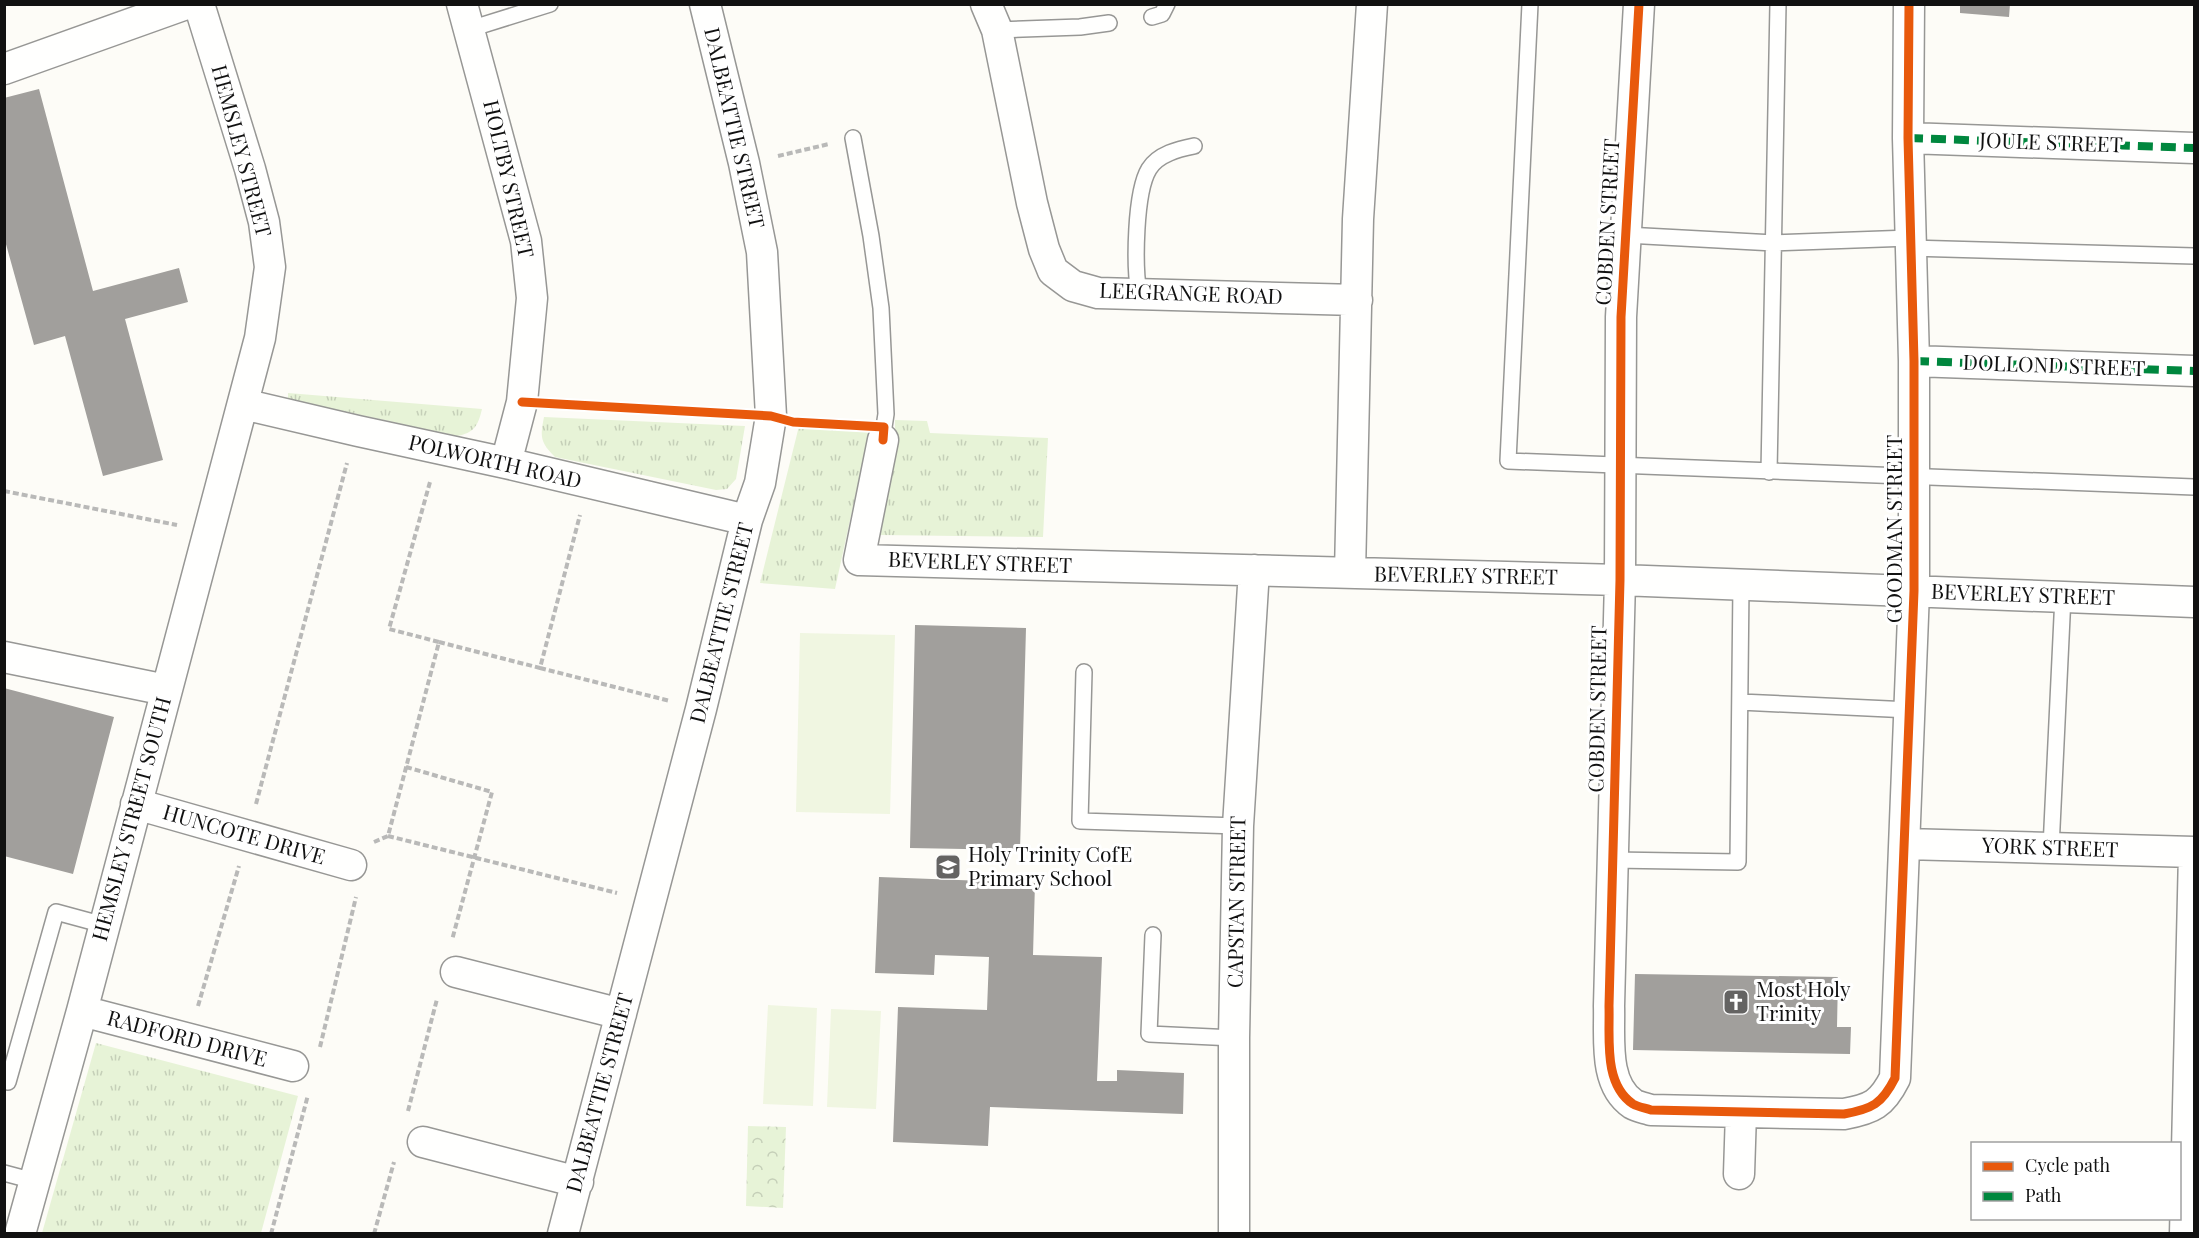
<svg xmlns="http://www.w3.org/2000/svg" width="2199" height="1238" font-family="'Playfair Display',serif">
<defs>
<pattern id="grass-tufts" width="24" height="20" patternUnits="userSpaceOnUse" patternTransform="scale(1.5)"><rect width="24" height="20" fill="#e7f3d7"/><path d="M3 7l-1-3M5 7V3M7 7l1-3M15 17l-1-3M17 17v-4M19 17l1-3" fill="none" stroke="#c5cfb8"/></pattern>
<pattern id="park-crowns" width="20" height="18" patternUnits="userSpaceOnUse" patternTransform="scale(1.5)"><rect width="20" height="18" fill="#e7f3d7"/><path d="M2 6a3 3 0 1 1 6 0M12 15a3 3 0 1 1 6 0" fill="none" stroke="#c5cfb8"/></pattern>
</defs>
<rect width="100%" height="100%" fill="#fdfcf7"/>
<path fill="url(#grass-tufts)" d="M 288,393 L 482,409 C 478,426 474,433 457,436 L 288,399 Z
M 544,417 L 745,426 L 736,479 L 727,489 L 716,490 L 555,457 C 540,442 540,437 544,417 Z
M 895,420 L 927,421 L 930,433 L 1048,438 L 1043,537 L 879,535 L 895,432 Z
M 799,426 L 857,427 L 869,433 L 835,589 L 760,583 Z
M 96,1043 L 298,1096 L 261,1233 L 42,1233 Z"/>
<path fill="url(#park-crowns)" d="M 748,1126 L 786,1127 L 783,1208 L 746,1206 Z"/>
<path fill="#f0f6e1" d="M 800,633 L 895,635 L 890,814 L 796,812 Z
M 768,1005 L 817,1008 L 813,1106 L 763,1104 Z
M 831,1009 L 881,1011 L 876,1109 L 827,1107 Z"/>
<path fill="#a19f9c" d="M 1960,4 L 2010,4 L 2009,17 L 1960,13 Z
M 39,89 L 93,291 L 179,268 L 188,302 L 125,319 L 163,460 L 103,476 L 65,336 L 34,345 L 4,237 L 4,98 Z
M 915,625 L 1026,628 L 1020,850 L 910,848 Z
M 4,688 L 114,717 L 73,874 L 4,856 Z
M 879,877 L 1035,883 L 1033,955 L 1102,957 L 1097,1081 L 1117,1081 L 1117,1070 L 1184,1073 L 1183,1114 L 990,1107 L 988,1146 L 893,1142 L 898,1007 L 987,1010 L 989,957 L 935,955 L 934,975 L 875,973 Z
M 1635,974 L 1838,977 L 1837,1027 L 1851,1027 L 1850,1054 L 1633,1050 Z"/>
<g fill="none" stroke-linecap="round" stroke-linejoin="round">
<g stroke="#979795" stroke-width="18">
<path id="service" d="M 1530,4 L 1508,461 L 2194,487
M 1152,17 L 1162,14 L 1167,4
M 470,29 L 550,4
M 997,30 L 1080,27 L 1109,23
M 853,138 L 871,236 L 881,308 L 886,414 L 884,427
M 1626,235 L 1774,243 L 1910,238
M 1910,248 L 2194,256
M 1139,293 C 1134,266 1135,192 1149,169 C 1158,154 1179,149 1194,146
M 1769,472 L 1778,4
M 1084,672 L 1080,821 L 1238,826
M 1740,702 L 1910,710
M 2051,848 L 2063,596
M 1613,860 L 1738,862 L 1741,585
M 1153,935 L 1149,1034 L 1234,1038
M 4,1081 L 8,1082 L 56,912 L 104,925
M 4,1173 L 34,1181"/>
</g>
<g stroke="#979795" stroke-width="33">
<path id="minor" d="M 462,4 L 526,241 L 532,298 L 522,402 L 506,463
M 986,4 L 997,30 L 1032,203 L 1044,249 L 1053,271 L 1073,286 L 1098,293 L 1357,300
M 1639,4 L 1621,317 L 1620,580 L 1609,1006 C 1610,1037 1603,1084 1633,1104 C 1638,1107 1645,1108 1651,1110 L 1844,1114 C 1872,1109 1882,1104 1895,1078 L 1914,591 L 1914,361 L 1908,138 L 1909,4
M 4,69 L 186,4
M 1908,138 L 2194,148
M 1914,361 L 2194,371
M 243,404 L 358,431 L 506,463 L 747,520
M 883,440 L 859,560 L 1620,580 L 2194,602
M 1350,573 L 1358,219 L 1372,4
M 4,657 L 166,690
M 136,804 L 351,865
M 1905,844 L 2194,852
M 456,972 L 621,1014
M 82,1011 L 293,1066
M 423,1142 L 578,1182
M 1739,1174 L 1741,1112
M 20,1234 L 82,1011 L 260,338 L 270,267 L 264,222 L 250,169 L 199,4
M 563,1234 L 701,709 L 747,520 L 760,483 L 771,416 L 762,252 L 744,163 L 705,4
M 1234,1234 L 1234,1038 L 1238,826 L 1254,570
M 2185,1234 L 2194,853"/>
</g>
<path stroke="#b9b9b8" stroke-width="4" stroke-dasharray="6 3" stroke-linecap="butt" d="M 778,156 L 829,144
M 4,491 L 177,525
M 439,642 L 540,668 L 580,515
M 540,668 L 670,701
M 406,767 L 492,792 L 452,940
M 256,804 L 347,463
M 388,836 L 617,893
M 374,842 L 388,836 L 439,642 L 389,629 L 430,482
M 198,1006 L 239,866
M 320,1047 L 356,897
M 408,1111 L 437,999
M 271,1234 L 308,1095
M 374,1234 L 394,1162"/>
<use href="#service" stroke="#fffffe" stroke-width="15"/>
<use href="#minor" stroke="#fffffe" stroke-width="30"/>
<path stroke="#00873e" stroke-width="8" stroke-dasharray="15 8" stroke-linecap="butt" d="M 1908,138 L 2194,148
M 1914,361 L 2194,371"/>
<g stroke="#fff" stroke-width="13">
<path id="cycleway" d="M 1639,4 L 1621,317 L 1620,580 L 1609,1006 C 1610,1037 1603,1084 1633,1104 C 1638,1107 1645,1108 1651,1110 L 1844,1114 C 1872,1109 1882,1104 1895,1078 L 1914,591 L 1914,361 L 1908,138 L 1909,4
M 522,402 L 771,416 L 793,422 L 884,427 L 883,440"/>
</g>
<use href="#cycleway" stroke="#e8590c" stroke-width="9"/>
</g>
<defs>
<g id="school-square" transform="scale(1.35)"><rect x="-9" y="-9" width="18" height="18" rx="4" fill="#646362" stroke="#fff"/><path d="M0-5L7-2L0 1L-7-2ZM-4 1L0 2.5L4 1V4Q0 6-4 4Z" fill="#fff"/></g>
<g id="church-square" transform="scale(1.35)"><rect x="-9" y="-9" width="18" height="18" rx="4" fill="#646362" stroke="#fff"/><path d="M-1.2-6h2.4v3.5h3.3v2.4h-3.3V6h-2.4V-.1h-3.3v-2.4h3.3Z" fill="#fff"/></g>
</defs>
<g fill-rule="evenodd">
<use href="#school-square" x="948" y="867"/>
<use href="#church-square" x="1736" y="1002"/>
</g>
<g text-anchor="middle" stroke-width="6" stroke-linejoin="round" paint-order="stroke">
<g font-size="21" fill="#111" stroke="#fff">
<text transform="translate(734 128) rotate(77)" y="7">DALBEATTIE STREET</text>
<text transform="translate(2051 143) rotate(2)" y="7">JOULE STREET</text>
<text transform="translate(241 151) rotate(75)" y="7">HEMSLEY STREET</text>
<text transform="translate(508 179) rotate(77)" y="7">HOLTBY STREET</text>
<text transform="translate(1608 222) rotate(-87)" y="7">COBDEN STREET</text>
<text transform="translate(1191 294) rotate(2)" y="7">LEEGRANGE ROAD</text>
<text transform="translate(2054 366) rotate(2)" y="7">DOLLOND STREET</text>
<text transform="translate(495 462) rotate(13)" y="7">POLWORTH ROAD</text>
<text transform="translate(1895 529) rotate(-90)" y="7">GOODMAN STREET</text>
<text transform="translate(980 563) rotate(2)" y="7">BEVERLEY STREET</text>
<text transform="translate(1466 576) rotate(1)" y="7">BEVERLEY STREET</text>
<text transform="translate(2023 595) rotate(2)" y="7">BEVERLEY STREET</text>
<text transform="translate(722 623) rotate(-76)" y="7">DALBEATTIE STREET</text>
<text transform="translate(1598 709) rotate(-89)" y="7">COBDEN STREET</text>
<text transform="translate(132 819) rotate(-75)" y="7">HEMSLEY STREET SOUTH</text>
<text transform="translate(244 835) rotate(16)" y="7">HUNCOTE DRIVE</text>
<text transform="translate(2050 848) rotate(2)" y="7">YORK STREET</text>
<text transform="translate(1237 902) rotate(-89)" y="7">CAPSTAN STREET</text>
<text transform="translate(187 1039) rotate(15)" y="7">RADFORD DRIVE</text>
<text transform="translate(600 1093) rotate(-75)" y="7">DALBEATTIE STREET</text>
</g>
<g font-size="21" fill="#111" stroke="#fff" text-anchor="start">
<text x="968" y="862">Holy Trinity CofE<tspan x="968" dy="24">Primary School</tspan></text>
<text x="1756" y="997">Most Holy<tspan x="1756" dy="24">Trinity</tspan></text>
</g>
</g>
<rect width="2199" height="1238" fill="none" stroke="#111111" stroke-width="12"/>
<rect x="1971" y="1142" width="210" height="78" fill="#ffffff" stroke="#a0a0a0" stroke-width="1.5"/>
<rect x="1983" y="1162" width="30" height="9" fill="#e8590c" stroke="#a0a0a0" stroke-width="1.5"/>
<text x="2025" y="1172" font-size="18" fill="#111111">Cycle path</text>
<rect x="1983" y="1192" width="30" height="9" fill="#00873e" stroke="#a0a0a0" stroke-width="1.5"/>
<text x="2025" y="1202" font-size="18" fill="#111111">Path</text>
</svg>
